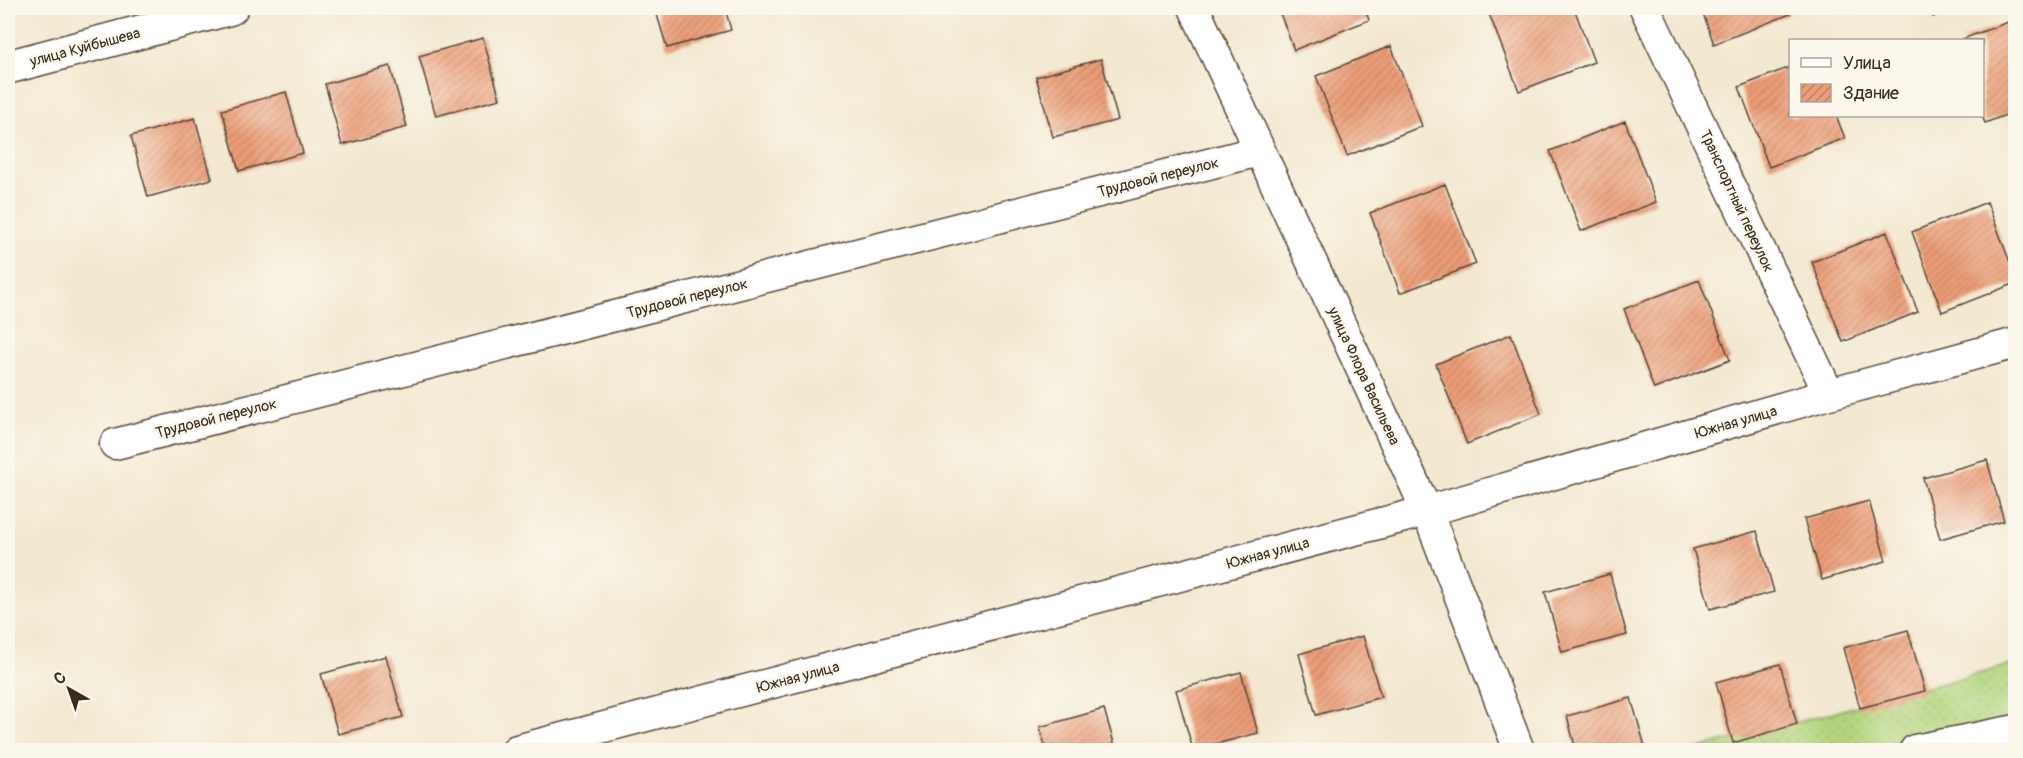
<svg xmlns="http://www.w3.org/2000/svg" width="2023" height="758" font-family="Pangolin,sans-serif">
<defs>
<pattern id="grass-dots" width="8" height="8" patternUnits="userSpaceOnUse" patternTransform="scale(1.5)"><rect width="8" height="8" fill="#b1d47c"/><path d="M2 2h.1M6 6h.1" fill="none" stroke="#99b66b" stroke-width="1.8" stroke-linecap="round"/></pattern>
<pattern id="building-hatch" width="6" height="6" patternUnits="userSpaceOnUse" patternTransform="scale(1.5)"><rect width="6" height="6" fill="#ec9d77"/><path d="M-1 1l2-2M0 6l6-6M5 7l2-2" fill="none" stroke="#c08061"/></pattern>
</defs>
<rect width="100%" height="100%" fill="#fbf7ec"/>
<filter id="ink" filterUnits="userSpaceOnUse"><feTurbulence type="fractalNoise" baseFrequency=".0167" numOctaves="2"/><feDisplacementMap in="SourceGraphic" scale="12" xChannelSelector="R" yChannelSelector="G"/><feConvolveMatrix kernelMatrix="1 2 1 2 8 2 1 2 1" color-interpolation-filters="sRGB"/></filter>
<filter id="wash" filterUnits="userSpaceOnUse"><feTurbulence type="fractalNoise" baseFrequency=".008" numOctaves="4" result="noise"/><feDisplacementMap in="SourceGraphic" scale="24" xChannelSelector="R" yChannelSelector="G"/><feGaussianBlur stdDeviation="1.35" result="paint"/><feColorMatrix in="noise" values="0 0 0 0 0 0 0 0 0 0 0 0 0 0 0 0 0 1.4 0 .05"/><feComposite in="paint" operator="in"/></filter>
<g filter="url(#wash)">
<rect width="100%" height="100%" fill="#f3e8d0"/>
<path fill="url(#grass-dots)" stroke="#767f4d" stroke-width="1.5" d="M 2015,664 L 2015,750 L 1692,750 Z"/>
<g id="blocks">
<path fill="url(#building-hatch)" d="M 655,8 L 725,8 L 731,30 L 667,48 Z
M 1278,8 L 1365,8 L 1369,20 L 1294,50 Z
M 1498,8 L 1574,8 L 1594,62 L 1519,91 L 1488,11 Z
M 1701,8 L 1787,8 L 1790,14 L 1714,44 Z
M 1929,8 L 1955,8 L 1933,17 Z
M 2016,19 L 2016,111 L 1985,123 L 1982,116 L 1982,40 L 1960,40 Z
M 483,38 L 500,99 L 436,116 L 419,56 Z
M 1391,46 L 1422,126 L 1347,156 L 1316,76 Z
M 1101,59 L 1118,120 L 1053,137 L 1036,77 Z
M 390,66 L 407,127 L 342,145 L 325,84 Z
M 1790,67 L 1790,116 L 1836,116 L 1845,138 L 1769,167 L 1739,87 Z
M 286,92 L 303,153 L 239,171 L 222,110 Z
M 195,118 L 212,179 L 148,197 L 131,136 Z
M 1625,121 L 1656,202 L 1581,231 L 1550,151 Z
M 1445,184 L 1476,264 L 1400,293 L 1370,213 Z
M 1987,202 L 2016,278 L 2016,283 L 1942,312 L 1912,232 Z
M 1887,232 L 1918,312 L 1843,342 L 1812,262 Z
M 1699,280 L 1730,360 L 1654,389 L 1624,309 Z
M 1511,334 L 1541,414 L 1467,444 L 1436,364 Z
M 1987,460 L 2004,521 L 1940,539 L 1923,478 Z
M 1869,501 L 1886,561 L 1822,580 L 1804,519 Z
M 1757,531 L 1774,592 L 1710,609 L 1693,549 Z
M 1610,574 L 1627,635 L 1562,652 L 1545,592 Z
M 1908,630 L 1925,691 L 1860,708 L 1843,648 Z
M 1363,636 L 1381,697 L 1316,715 L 1299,654 Z
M 386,656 L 403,717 L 338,734 L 321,674 Z
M 1780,664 L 1797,724 L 1733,743 L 1716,682 Z
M 1241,672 L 1258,733 L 1193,750 L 1176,690 Z
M 1631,698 L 1646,750 L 1576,750 L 1567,716 Z
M 1104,709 L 1116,750 L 1046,750 L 1040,727 Z"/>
</g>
</g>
<g filter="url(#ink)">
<use href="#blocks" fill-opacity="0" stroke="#574639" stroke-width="1.5"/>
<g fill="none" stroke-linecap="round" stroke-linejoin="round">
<g stroke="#574639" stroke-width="33">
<path id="street" d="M 1194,8 L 1427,511 L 1519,750
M 1645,8 L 1829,394
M 115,444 L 1259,151
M 517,750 L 1427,511 L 1829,394 L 2016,343
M 1915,750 L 2016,730"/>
</g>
<g stroke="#574639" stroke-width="36">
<path id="secondary" d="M 8,67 L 231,8"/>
</g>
<use href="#street" stroke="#fff" stroke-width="30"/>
<use href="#secondary" stroke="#fff" stroke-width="33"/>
</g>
</g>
<g text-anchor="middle" stroke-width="5" stroke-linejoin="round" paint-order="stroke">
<g font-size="15" fill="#3b2a1e" stroke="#fbf7ec">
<text transform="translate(85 47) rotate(-15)" y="5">улица Куйбышева</text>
<text transform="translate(1158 177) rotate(-14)" y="5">Трудовой переулок</text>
<text transform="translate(1737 201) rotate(65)" y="5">Транспортный переулок</text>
<text transform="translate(687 298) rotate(-14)" y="5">Трудовой переулок</text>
<text transform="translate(1364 376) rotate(65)" y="5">улица Флора Васильева</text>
<text transform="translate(216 418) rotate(-14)" y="5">Трудовой переулок</text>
<text transform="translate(1736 422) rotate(-16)" y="5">Южная улица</text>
<text transform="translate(1268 553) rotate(-15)" y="5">Южная улица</text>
<text transform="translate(798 677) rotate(-15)" y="5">Южная улица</text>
</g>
</g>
<rect width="2023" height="758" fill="none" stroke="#fbf7ec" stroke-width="30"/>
<rect x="1789" y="39" width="195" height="78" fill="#fbf7ec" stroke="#aea59a" stroke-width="1.5"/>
<rect x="1801" y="58" width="30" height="9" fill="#ffffff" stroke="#aea59a" stroke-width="1.5"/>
<text x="1843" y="69" font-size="18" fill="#3b2a1e">Улица</text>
<rect x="1801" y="84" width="30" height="18" fill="url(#building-hatch)" stroke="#aea59a" stroke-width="1.5"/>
<text x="1843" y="99" font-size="18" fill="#3b2a1e">Здание</text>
<g transform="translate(69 689) rotate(320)" stroke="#fbf7ec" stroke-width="4.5" paint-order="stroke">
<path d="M0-4.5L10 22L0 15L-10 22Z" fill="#3b2a1e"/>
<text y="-9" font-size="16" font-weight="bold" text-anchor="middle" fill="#3b2a1e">С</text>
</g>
</svg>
